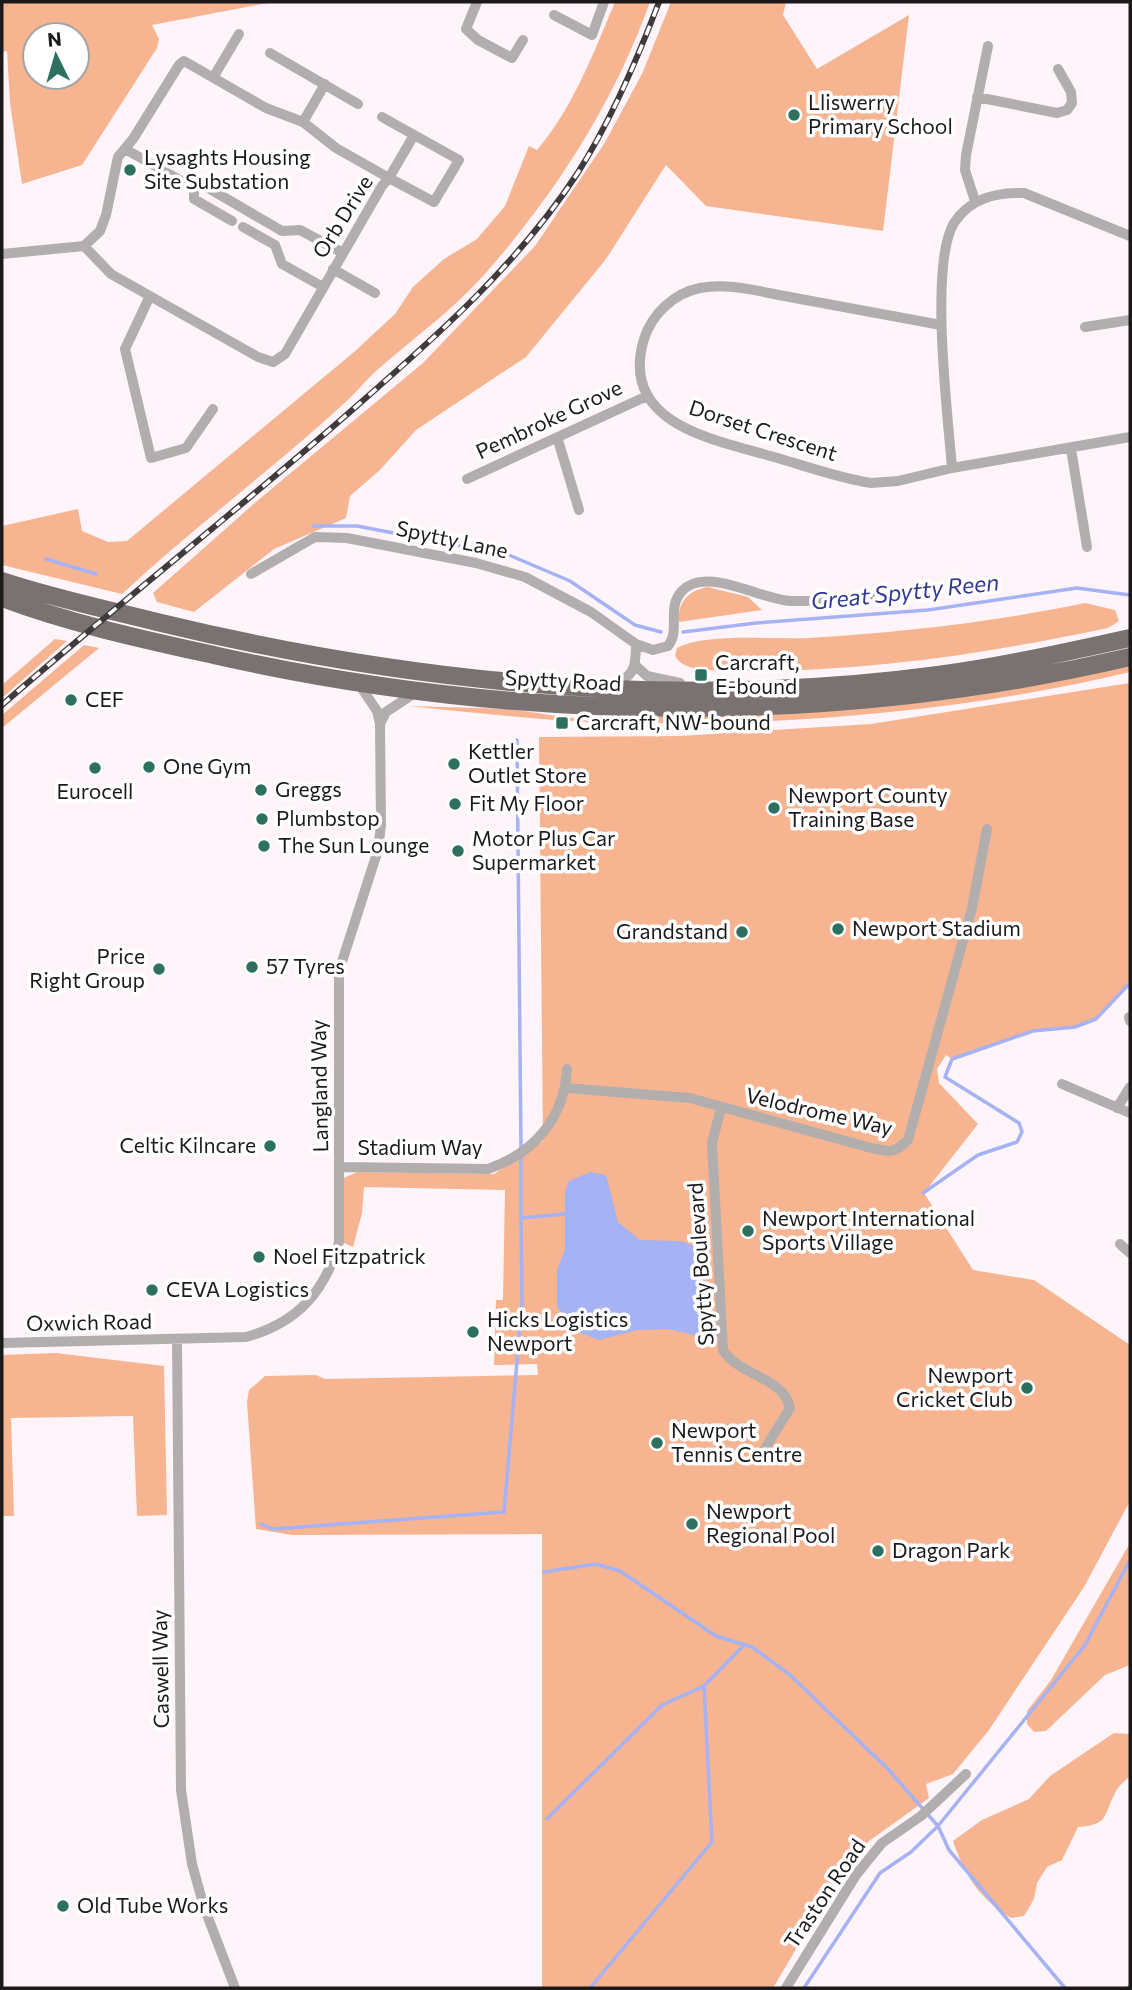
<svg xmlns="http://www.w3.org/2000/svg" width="1132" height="1990" font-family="Commissioner,sans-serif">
<rect width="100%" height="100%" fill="#fef4fa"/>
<path fill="#f6b491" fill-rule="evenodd" d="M 2,2 L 273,2 L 152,25 L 159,39 L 157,48 L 82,165 L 22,184 L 10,103 L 7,51 L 2,52 ZM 35,35 L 77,35 L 77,77 L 35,77 Z
M 615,2 L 650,2 C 614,103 554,196 483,276 C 451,312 412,339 376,371 C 367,379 359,389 350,398 C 277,466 195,526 122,594 L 2,565 L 2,526 L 78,509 L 82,531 L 108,542 L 127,541 L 354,352 L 395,314 L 413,287 L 444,259 L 477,239 L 505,206 L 529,146 L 537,150 C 574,106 593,54 615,2 Z
M 671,2 L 786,2 L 783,15 L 817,69 L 909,15 L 883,231 L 706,206 L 666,165 L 606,259 L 526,357 L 416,430 L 380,470 L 350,496 L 346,518 L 274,549 L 194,612 L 157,602 L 153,593 L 257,501 L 423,363 L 535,246 L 604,144 L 642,74 Z
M 708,587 L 748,597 L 762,610 L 679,622 C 677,602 689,590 708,587 Z
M 1085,603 L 1115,610 L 1119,621 L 1108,628 C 975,656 839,676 703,670 C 691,668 681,666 675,656 L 677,648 C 707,632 774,640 809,638 C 902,632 994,622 1085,603 Z
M 55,639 L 67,641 L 2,698 L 2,685 Z
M 84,645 L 99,648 L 2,728 L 2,715 Z
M 1130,663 L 1130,672 C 954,714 769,728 588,722 C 528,719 468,712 408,706 L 511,709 L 569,718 L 645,715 Z
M 1130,683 L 1130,983 L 1096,1019 L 1075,1027 L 1033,1031 L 952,1059 L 946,1055 L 937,1069 L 939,1083 L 978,1124 L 924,1193 L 973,1270 L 1034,1280 L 1130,1345 L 1130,1501 L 1084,1587 L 989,1730 L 953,1774 L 926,1784 L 929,1798 L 869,1841 L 822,1905 L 773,1988 L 542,1988 L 542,1534 L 292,1535 L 256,1529 L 247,1402 L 249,1390 L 265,1376 L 316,1375 L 325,1379 L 538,1375 L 537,1364 L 494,1365 L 496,1300 L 503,1300 L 505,1190 L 364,1187 L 362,1213 L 353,1247 L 342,1242 L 344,1178 L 357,1172 L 494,1174 L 543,1141 L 539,737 L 680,736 L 871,724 Z
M 56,1353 L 164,1366 L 167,1515 L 137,1516 L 133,1416 L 11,1418 L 14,1516 L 2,1516 L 2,1355 Z
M 1130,1543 L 1130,1665 L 1105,1675 L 1046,1731 L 1034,1732 L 1027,1724 L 1027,1711 L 1051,1680 Z
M 1114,1733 L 1130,1734 L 1130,1776 C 1125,1781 1118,1786 1115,1793 C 1103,1816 1109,1825 1078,1827 L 1062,1860 L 1047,1867 L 1037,1883 L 1034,1899 L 1024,1916 L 1011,1918 C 979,1898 965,1876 953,1841 L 982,1820 L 1029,1799 L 1050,1776 Z"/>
<path fill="#a5b2f4" d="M 590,1172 L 606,1175 L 618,1222 L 640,1240 L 680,1241 L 694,1246 L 704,1260 L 708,1322 L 698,1336 L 668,1329 L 638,1330 L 599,1340 L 576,1331 L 557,1307 L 557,1270 L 565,1249 L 565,1191 L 569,1181 Z"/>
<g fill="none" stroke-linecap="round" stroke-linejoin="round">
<path stroke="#a5b2f4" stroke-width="3.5" d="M 313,526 L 357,526 L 509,555 L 570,581 L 635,625 L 661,632
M 46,559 L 96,574
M 683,632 L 756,623 L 928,610 L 1077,588 L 1130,595
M 517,740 L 521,1150
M 521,1157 L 521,1218
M 923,1193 L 978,1155 L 1017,1142 L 1022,1132 L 1019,1123 L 945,1077 L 952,1059 L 1033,1031 L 1075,1027 L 1096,1019 L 1130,983
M 261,1524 L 273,1529 L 504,1512 L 522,1303 L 521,1218 L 565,1214
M 544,1572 L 596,1564 L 620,1571 L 716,1636 L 752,1647 L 790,1675 L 888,1769 L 938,1826 L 911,1852 L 880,1873 L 804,1988
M 547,1819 L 662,1705 L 704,1686
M 590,1988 L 712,1842 L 704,1686 L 744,1645
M 1065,1988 L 949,1850 L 938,1826 L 1085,1645 L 1130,1560
M 1128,1988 L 1130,1986"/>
<path stroke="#b3aeae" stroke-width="10" d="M 477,2 L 466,29 L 478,40 L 512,58 L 523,40
M 554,15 L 592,35 L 604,2
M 270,53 L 358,104
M 214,76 L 239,34
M 977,97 L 1057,113 L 1067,110 L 1072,103 L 1071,92 L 1058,69
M 382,117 L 459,160 L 434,202 L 389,178 L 414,135
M 303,122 L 325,84
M 125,149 L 194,188 L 203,185 L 282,231 L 300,230 L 343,253
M 194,188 L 194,199 L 232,221
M 975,201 L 965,170 L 966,155 L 988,46
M 243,227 L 275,245 L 282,264 L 323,287
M 2,254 L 84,246 L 111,274 L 258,357 L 273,362 L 285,354 L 382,186 L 389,178 L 336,148 L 303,122 L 266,108 L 184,61 L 179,65 L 133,139 L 118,157 L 106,215 L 100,231 L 84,246
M 333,269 L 375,293
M 149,298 L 125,349 L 151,458 L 186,448 L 213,409
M 941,325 C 892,316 843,307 795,298 C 765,293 730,282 700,288 C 674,293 652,314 644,339 C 618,425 716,440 774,457 C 806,466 838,478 871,483 L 898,481 L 952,468 L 1130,437
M 1085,327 L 1130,320
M 558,440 L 579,510
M 1071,449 L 1087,547
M 952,468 C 948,417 929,264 954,223 C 970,198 996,192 1024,193 L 1130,236
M 467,479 L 647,396
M 251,574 L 315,537 L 347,538 L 476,563 L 525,577 L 591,612 L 636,644
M 636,666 L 647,676 L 680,683
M 611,683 C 635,679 636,665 636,644 L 653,650 L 668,646 C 681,630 666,608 682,591 C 705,565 761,600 791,601 C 821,602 853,597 884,595
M 380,724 L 386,712 L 416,692
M 1129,1017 L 1130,1021
M 1062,1084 L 1130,1113
M 566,1088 L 690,1098 L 871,1148 C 888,1152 895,1154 908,1140 L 972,908 L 987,829
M 721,1108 L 712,1143 L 723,1350 C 739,1376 784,1377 790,1408 L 758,1460
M 1117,1108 L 1130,1087
M 341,1167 L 488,1169 C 534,1153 564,1119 567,1069
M 1120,1244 L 1130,1253
M 177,1341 L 181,1790 L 192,1864 L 204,1907 L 235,1988
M 2,1343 L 246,1337 C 297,1323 325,1292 339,1242 L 339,971 L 378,850 L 381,825 L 380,724 L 377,711 L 359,684
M 786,1988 L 856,1875 L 882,1843 L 921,1816 L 966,1774"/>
<path stroke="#7a7171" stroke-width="18" d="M 2,581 C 53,598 105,609 157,622 C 413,684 677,710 938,675 C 1003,666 1067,652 1130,638
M 2,598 C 71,624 146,640 218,656 C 519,723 830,727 1130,657"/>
<g stroke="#3f3b3d" stroke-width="6">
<path id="rail" d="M 2,705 C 119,603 242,507 359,404 C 439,334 518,264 577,174 C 611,121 637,60 659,2"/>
</g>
<use href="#rail" stroke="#fff" stroke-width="3.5" stroke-dasharray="10" stroke-linecap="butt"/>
</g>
<g fill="#2e7060" stroke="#fff" stroke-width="2.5">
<circle cx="794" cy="115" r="7"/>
<circle cx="130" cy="170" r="7"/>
<rect x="694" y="668" width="14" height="14" rx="3.5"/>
<circle cx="71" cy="700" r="7"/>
<rect x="555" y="716" width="14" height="14" rx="3.5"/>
<circle cx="454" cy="764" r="7"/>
<circle cx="149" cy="767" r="7"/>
<circle cx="95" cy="768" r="7"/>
<circle cx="261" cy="790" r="7"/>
<circle cx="455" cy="804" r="7"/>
<circle cx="774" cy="808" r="7"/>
<circle cx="262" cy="819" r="7"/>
<circle cx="264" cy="846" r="7"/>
<circle cx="458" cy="851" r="7"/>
<circle cx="838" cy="929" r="7"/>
<circle cx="742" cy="932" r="7"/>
<circle cx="252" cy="967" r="7"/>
<circle cx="159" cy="969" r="7"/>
<circle cx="270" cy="1146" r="7"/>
<circle cx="748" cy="1231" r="7"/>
<circle cx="259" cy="1257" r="7"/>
<circle cx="152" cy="1290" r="7"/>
<circle cx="473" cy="1332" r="7"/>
<circle cx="1027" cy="1388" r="7"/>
<circle cx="657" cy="1443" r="7"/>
<circle cx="692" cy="1524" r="7"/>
<circle cx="878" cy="1551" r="7"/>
<circle cx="63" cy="1906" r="7"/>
</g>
<g text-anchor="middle" stroke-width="7" stroke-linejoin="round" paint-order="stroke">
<g font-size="21" fill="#1c191b" stroke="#fff" text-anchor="start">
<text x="808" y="110">Lliswerry<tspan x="808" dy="24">Primary School</tspan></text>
<text x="144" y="165">Lysaghts Housing<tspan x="144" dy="24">Site Substation</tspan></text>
<text x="715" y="670">Carcraft,<tspan x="715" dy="24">E-bound</tspan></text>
<text x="85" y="707">CEF</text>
<text x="576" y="730">Carcraft, NW-bound</text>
<text x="468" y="759">Kettler<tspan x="468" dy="24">Outlet Store</tspan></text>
<text x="163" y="774">One Gym</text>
<text x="275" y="797">Greggs</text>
<text x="95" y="799" text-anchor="middle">Eurocell</text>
<text x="788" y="803">Newport County<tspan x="788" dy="24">Training Base</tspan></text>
<text x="469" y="811">Fit My Floor</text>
<text x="276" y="826">Plumbstop</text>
<text x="472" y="846">Motor Plus Car<tspan x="472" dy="24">Supermarket</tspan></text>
<text x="278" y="853">The Sun Lounge</text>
<text x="852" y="936">Newport Stadium</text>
<text x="728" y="939" text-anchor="end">Grandstand</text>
<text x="145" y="964" text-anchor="end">Price<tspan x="145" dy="24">Right Group</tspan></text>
<text x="266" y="974">57 Tyres</text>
<text x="256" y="1153" text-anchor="end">Celtic Kilncare</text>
<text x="762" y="1226">Newport International<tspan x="762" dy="24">Sports Village</tspan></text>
<text x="273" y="1264">Noel Fitzpatrick</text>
<text x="166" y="1297">CEVA Logistics</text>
<text x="487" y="1327">Hicks Logistics<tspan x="487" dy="24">Newport</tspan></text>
<text x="1013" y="1383" text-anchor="end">Newport<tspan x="1013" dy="24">Cricket Club</tspan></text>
<text x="671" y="1438">Newport<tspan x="671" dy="24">Tennis Centre</tspan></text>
<text x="706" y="1519">Newport<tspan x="706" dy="24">Regional Pool</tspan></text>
<text x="892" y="1558">Dragon Park</text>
<text x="77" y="1913">Old Tube Works</text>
</g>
<g font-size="21" fill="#1c191b" stroke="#fff">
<text transform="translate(343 217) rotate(-58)" y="7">Orb Drive</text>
<text transform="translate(549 420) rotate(-25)" y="7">Pembroke Grove</text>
<text transform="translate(763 431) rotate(18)" y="7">Dorset Crescent</text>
<text transform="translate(452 540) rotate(12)" y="7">Spytty Lane</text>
<text transform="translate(563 681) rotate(3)" y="7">Spytty Road</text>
<text transform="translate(320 1086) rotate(-91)" y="7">Langland Way</text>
<text transform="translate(819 1112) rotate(13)" y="7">Velodrome Way</text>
<text x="420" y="1155">Stadium Way</text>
<text transform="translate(701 1264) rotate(-94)" y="7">Spytty Boulevard</text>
<text transform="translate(89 1323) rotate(-1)" y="7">Oxwich Road</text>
<text transform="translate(161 1669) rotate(-91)" y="7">Caswell Way</text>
<text transform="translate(825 1894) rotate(-56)" y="7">Traston Road</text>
</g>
<g font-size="23" font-style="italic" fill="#333895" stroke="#fff">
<text transform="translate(905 592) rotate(-6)" y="8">Great Spytty Reen</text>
</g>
</g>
<rect width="1132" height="1990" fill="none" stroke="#1c191b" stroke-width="7"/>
<g transform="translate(56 56) rotate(355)"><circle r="33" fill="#ffffff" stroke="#a4a3a4" stroke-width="2"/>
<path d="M0-5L12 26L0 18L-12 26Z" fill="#2e7060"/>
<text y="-10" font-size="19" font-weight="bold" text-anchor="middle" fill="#1c191b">N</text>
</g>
</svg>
